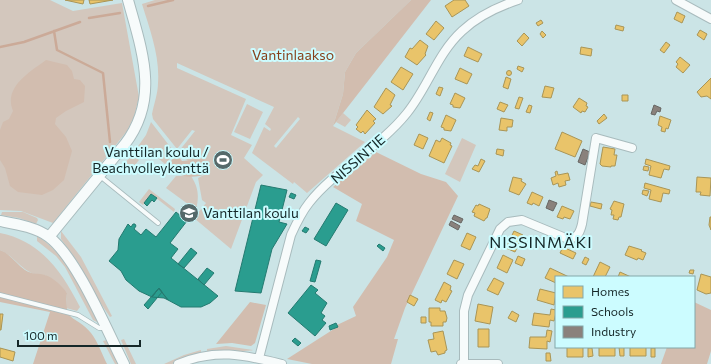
<svg xmlns="http://www.w3.org/2000/svg" width="711" height="364" font-family="Commissioner,sans-serif">
<rect width="100%" height="100%" fill="#cbe4e6"/>
<path fill="#d3c7bd" fill-rule="evenodd" d="M 0,0 L 50,0 L 73,11 L 122,3 L 139,97 L 134,117 L 127,131 L 53,223 L 21,211 L 0,210 Z
M 155,0 L 411,0 L 356,53 L 345,72 L 343,94 L 333,126 L 365,142 L 307,193 L 294,182 L 293,184 L 252,153 L 264,127 L 270,131 L 271,129 L 265,124 L 274,107 L 177,63 L 177,68 L 246,99 L 231,135 L 252,145 L 244,158 L 263,175 L 256,182 L 231,249 L 194,218 L 206,203 L 202,200 L 198,178 L 208,173 L 202,159 L 188,161 L 179,151 L 195,131 L 192,130 L 177,149 L 153,119 L 152,114 C 154,104 158,93 158,83 C 160,56 150,30 142,4 ZM 298,117 L 300,119 L 276,148 L 274,146 Z
M 247,104 L 263,112 L 250,139 L 234,132 Z
M 343,113 L 351,120 L 345,127 L 336,122 Z
M 151,122 L 175,153 L 165,164 L 147,149 L 143,154 L 136,149 L 146,135 Z
M 462,138 L 476,145 L 460,182 L 445,174 Z
M 132,155 L 139,160 L 131,170 L 124,164 Z
M 176,176 L 191,176 C 199,188 199,197 196,210 L 166,188 Z
M 149,189 L 175,209 L 174,212 L 151,194 L 143,205 L 139,202 Z
M 2,212 L 23,212 L 37,218 L 38,220 L 36,224 L 19,218 L 1,215 Z
M 61,231 L 81,257 L 112,316 L 110,317 L 99,301 L 79,264 L 61,239 Z
M 0,233 C 41,241 62,272 80,307 L 77,311 L 66,308 L 67,293 L 45,275 C 24,277 17,257 0,250 Z
M 37,236 C 68,255 82,290 99,323 L 93,320 L 65,267 L 56,256 L 37,241 Z
M 124,339 L 136,364 L 131,364 L 121,340 Z
M 107,340 L 120,364 L 115,364 L 103,341 Z
M 226,346 L 253,350 C 250,352 215,350 207,351 L 207,349 Z
M 201,350 L 201,352 L 172,364 L 164,364 L 184,355 Z"/>
<path fill="#d2bdaf" d="M 411,0 L 431,0 L 333,126 L 343,94 L 345,72 L 356,53 Z
M 46,60 L 67,65 L 72,71 L 74,79 L 80,80 L 85,86 L 84,102 L 66,111 L 56,118 L 55,124 L 66,137 L 72,151 L 64,180 L 53,190 L 42,195 L 18,192 L 10,186 L 5,168 L 0,160 L 0,130 L 3,122 L 9,119 L 13,111 C 3,87 30,72 46,60 Z
M 376,152 L 421,174 L 446,182 L 458,196 L 405,308 L 394,339 L 398,339 L 391,364 L 312,364 L 287,359 L 337,327 L 337,325 L 356,316 L 353,307 L 387,257 L 394,240 L 356,221 L 362,204 L 333,187 Z
M 176,154 L 182,161 L 202,159 L 210,165 L 208,173 C 192,180 180,177 167,167 Z
M 0,250 C 11,254 16,264 25,270 C 32,275 39,273 45,275 C 54,278 62,286 67,293 C 64,325 75,313 91,333 C 98,342 102,354 107,364 L 33,364 L 50,312 L 0,302 Z
M 250,302 L 266,305 L 255,343 L 251,346 L 232,343 L 216,344 Z
M 694,302 L 711,310 L 711,351 L 707,364 L 661,364 L 667,347 L 694,347 Z"/>
<path fill="#e9c46a" stroke="#a99556" d="M 65,0 L 84,0 L 83,4 Z
M 89,0 L 113,0 L 90,4 Z
M 454,0 L 465,0 L 469,6 L 452,17 L 445,6 Z
M 677,12 L 685,16 L 682,23 L 674,19 Z
M 541,20 L 543,23 L 538,26 L 536,23 Z
M 436,21 L 444,28 L 434,40 L 426,34 Z
M 616,25 L 624,27 L 623,31 L 615,29 Z
M 700,30 L 707,34 L 704,40 L 697,35 Z
M 542,31 L 546,35 L 543,38 L 540,34 Z
M 524,33 L 529,38 L 522,46 L 517,41 Z
M 420,40 L 428,46 L 425,54 L 426,55 L 417,65 L 405,57 L 410,48 L 412,49 Z
M 666,42 L 670,45 L 664,53 L 660,50 Z
M 468,47 L 482,54 L 478,62 L 464,56 Z
M 581,47 L 592,49 L 591,56 L 580,54 Z
M 680,57 L 690,65 L 683,73 L 676,67 L 678,64 L 676,62 Z
M 518,66 L 524,68 L 522,72 L 517,69 Z
M 401,67 L 413,74 L 403,90 L 391,82 Z
M 460,68 L 472,74 L 467,84 L 455,79 Z
M506.5 73a2.5 2.5 0 1 1 5 0a2.5 2.5 0 1 1-5 0Z
M 506,77 L 511,79 L 508,89 L 503,87 Z
M 711,78 L 711,99 L 707,96 L 701,97 L 697,92 Z
M 545,86 L 554,88 L 551,98 L 542,97 Z
M 439,87 L 443,88 L 440,96 L 436,94 Z
M 386,88 L 395,95 L 390,105 L 392,106 L 383,114 L 374,107 Z
M 455,93 L 465,98 L 460,108 L 453,107 L 453,105 L 450,104 Z
M 622,95 L 628,95 L 628,101 L 622,101 Z
M 519,97 L 523,98 L 519,109 L 515,108 Z
M 579,98 L 587,103 L 586,106 L 588,107 L 585,112 L 582,111 L 581,113 L 573,107 Z
M 500,102 L 508,105 L 504,112 L 497,109 Z
M 529,105 L 532,106 L 530,113 L 526,112 Z
M 367,110 L 376,119 L 373,121 L 375,123 L 365,134 L 363,131 L 361,133 L 356,129 L 358,127 L 356,125 Z
M 430,112 L 433,113 L 430,121 L 427,119 Z
M 604,114 L 607,118 L 599,124 L 597,121 Z
M 446,115 L 456,120 L 451,131 L 444,130 L 444,128 L 441,127 Z
M 660,116 L 671,120 L 668,129 L 666,128 L 665,132 L 661,131 L 662,127 L 658,125 Z
M 501,118 L 513,120 L 512,127 L 507,127 L 507,131 L 499,130 Z
M 562,132 L 582,141 L 575,157 L 555,149 Z
M 419,134 L 428,138 L 423,149 L 414,145 Z
M 442,138 L 451,143 L 450,145 L 452,146 L 444,163 L 429,156 L 436,140 L 440,142 Z
M 603,147 L 615,149 L 614,155 L 617,155 L 615,166 L 611,166 L 611,167 L 602,166 L 600,164 Z
M 497,149 L 504,150 L 503,156 L 496,154 Z
M 481,159 L 485,161 L 479,172 L 472,169 L 475,165 L 478,166 Z
M 646,159 L 670,166 L 669,170 L 664,169 L 661,178 L 649,175 L 651,166 L 645,164 Z
M 644,166 L 649,167 L 648,171 L 643,170 Z
M 557,171 L 558,175 L 568,173 L 570,180 L 565,181 L 566,185 L 559,187 L 558,183 L 553,185 L 551,178 L 556,176 L 555,172 Z
M 513,177 L 522,179 L 521,181 L 526,184 L 519,195 L 509,191 Z
M 697,177 L 711,178 L 710,196 L 700,195 L 701,192 L 696,192 Z
M 645,183 L 670,190 L 669,194 L 663,193 L 661,202 L 649,199 L 651,190 L 644,188 Z
M 643,190 L 649,191 L 647,196 L 642,194 Z
M 532,192 L 543,197 L 539,206 L 533,203 L 532,205 L 527,203 Z
M 614,201 L 624,204 L 621,217 L 619,217 L 618,220 L 613,219 L 614,215 L 611,215 L 612,210 L 610,209 Z
M 591,202 L 602,204 L 601,209 L 590,206 Z
M 479,204 L 490,209 L 487,218 L 486,218 L 484,221 L 474,216 L 475,213 L 472,212 L 476,205 L 478,206 Z
M 562,206 L 574,211 L 570,219 L 564,217 L 563,219 L 557,217 Z
M 710,217 L 711,217 L 711,230 L 709,225 Z
M 514,231 L 523,235 L 515,252 L 506,248 Z
M 467,233 L 476,237 L 470,250 L 461,246 Z
M 629,246 L 642,250 L 641,251 L 646,253 L 643,260 L 638,258 L 637,260 L 625,255 Z
M 563,247 L 576,253 L 573,259 L 560,253 Z
M 503,255 L 513,260 L 507,273 L 497,268 Z
M 518,256 L 525,259 L 522,266 L 515,263 Z
M 585,257 L 589,259 L 586,265 L 582,263 Z
M 454,260 L 464,264 L 457,279 L 447,274 Z
M 600,262 L 610,267 L 605,277 L 593,277 Z
M 550,268 L 569,277 L 556,277 L 556,283 L 545,278 Z
M 690,270 L 694,270 L 693,274 L 689,273 Z
M 620,272 L 631,277 L 618,277 Z
M 701,274 L 711,277 L 711,293 L 706,294 L 697,290 Z
M 494,278 L 504,283 L 498,295 L 487,290 Z
M 444,282 L 451,286 L 450,290 L 452,291 L 446,302 L 442,300 L 441,303 L 435,300 Z
M 540,289 L 556,293 L 554,305 L 537,300 Z
M 410,295 L 418,299 L 414,306 L 407,302 Z
M 478,304 L 493,307 L 490,324 L 475,321 Z
M 429,308 L 440,308 L 440,311 L 445,311 L 447,318 L 446,322 L 443,322 L 443,326 L 431,326 L 431,322 L 429,322 Z
M 551,309 L 556,310 L 556,313 L 554,321 L 550,320 L 549,327 L 532,325 L 534,313 L 550,315 Z
M 512,311 L 519,315 L 516,322 L 508,318 Z
M 0,314 L 3,314 L 1,330 L 0,330 Z
M 421,317 L 426,317 L 426,323 L 421,323 Z
M 478,329 L 489,329 L 489,347 L 478,347 Z
M 547,330 L 552,331 L 550,342 L 547,341 L 547,349 L 529,348 L 530,337 L 546,337 Z
M 443,331 L 447,350 L 445,351 L 445,353 L 438,355 L 436,351 L 431,352 L 428,340 L 434,339 L 433,333 Z
M 567,347 L 583,347 L 583,357 L 567,357 Z
M 599,347 L 615,347 L 615,356 L 599,356 Z
M 619,347 L 624,347 L 624,356 L 620,356 Z
M 630,347 L 646,347 L 646,356 L 630,356 Z
M 0,348 L 15,352 L 13,361 L 0,357 Z
M 588,348 L 592,348 L 593,356 L 588,357 Z
M 651,348 L 655,348 L 655,357 L 651,357 Z
M 546,353 L 550,353 L 551,361 L 546,361 Z"/>
<path fill="#2a9d8f" stroke="#247a70" d="M 261,185 L 287,190 L 279,222 L 287,224 L 272,249 L 261,293 L 235,291 Z
M 291,193 L 296,195 L 294,199 L 289,197 Z
M 151,194 L 157,198 L 154,202 L 152,200 L 147,206 L 144,203 Z
M 336,203 L 348,210 L 326,246 L 314,239 Z
M 176,212 L 187,221 L 170,243 L 178,249 L 171,258 L 218,296 L 210,303 L 201,307 L 181,307 L 168,300 L 159,288 L 152,297 L 139,291 L 126,280 L 121,271 L 109,261 L 118,250 L 119,239 L 128,224 L 131,227 L 133,224 L 135,224 L 136,226 L 134,229 L 141,235 L 146,229 L 156,237 Z
M 305,227 L 309,229 L 306,233 L 302,231 Z
M 379,244 L 385,248 L 383,251 L 377,246 Z
M 191,248 L 197,253 L 184,268 L 178,264 Z
M 316,260 L 321,261 L 315,282 L 310,281 Z
M 207,268 L 214,273 L 204,285 L 198,279 Z
M 311,285 L 318,290 L 315,293 L 327,303 L 321,313 L 325,316 L 322,320 L 326,323 L 315,336 L 288,313 Z
M 159,288 L 159,289 L 168,300 L 164,298 L 152,297 Z
M 159,288 L 162,292 L 148,309 L 144,305 Z
M 336,323 L 338,327 L 330,330 L 329,326 Z
M 295,338 L 301,343 L 298,346 L 292,341 Z"/>
<path fill="#8a817c" stroke="#676663" d="M 654,105 L 661,108 L 660,112 L 657,111 L 655,115 L 651,114 Z
M 583,149 L 590,152 L 585,165 L 578,162 Z
M 549,200 L 557,203 L 553,211 L 546,208 Z
M 454,215 L 463,219 L 461,223 L 452,219 Z
M 451,221 L 460,226 L 458,230 L 449,225 Z"/>
<g fill="none" stroke-linecap="round" stroke-linejoin="round">
<path stroke="#cbaa98" stroke-width="2.5" d="M 148,6 L 173,0
M 89,18 L 120,13
M 54,31 L 57,50 L 103,73 L 110,142
M 0,47 L 24,42 L 80,22"/>
<g stroke="#a8bbbd" stroke-width="5.5">
<path id="service" d="M 100,176 L 158,223
M 0,295 L 78,315 L 99,328 L 105,328"/>
</g>
<g stroke="#a8bbbd" stroke-width="10">
<path id="minor" d="M 676,0 L 711,19
M 259,358 L 291,235 C 296,224 301,213 309,203 C 336,169 379,148 407,113 C 428,87 437,54 462,31 C 478,16 497,7 518,0
M 464,363 L 464,311 L 468,295 L 500,229 L 508,222 L 522,220 L 568,239 C 578,238 580,232 582,224 L 596,138 L 632,148
M 178,364 C 216,348 244,355 282,364
M 461,364 L 498,364"/>
</g>
<g stroke="#a8bbbd" stroke-width="12">
<path id="tertiary" d="M 0,221 C 16,224 36,227 49,237 C 77,258 107,331 124,364
M 49,237 L 125,144 C 160,98 142,51 128,0"/>
</g>
<use href="#service" stroke="#f7fbfb" stroke-width="4"/>
<use href="#minor" stroke="#f7fbfb" stroke-width="8"/>
<use href="#tertiary" stroke="#f7fbfb" stroke-width="10"/>
</g>
<defs>
<g id="stadium-disc" transform="scale(1)"><circle r="9.5" fill="#55696a" stroke="#ccfcff"/><path d="M0-5a6.5 5 0 1 0 0 10a6.5 5 0 1 0 0-10ZM-3.5-1.8h7v3.6h-7Z" fill="#fff"/></g>
<g id="school-disc" transform="scale(1)"><circle r="9.5" fill="#55696a" stroke="#ccfcff"/><path d="M0-5L7-2L0 1L-7-2ZM-4 1L0 2.5L4 1V4Q0 6-4 4Z" fill="#fff"/></g>
</defs>
<g fill-rule="evenodd">
<use href="#stadium-disc" x="223" y="160"/>
<use href="#school-disc" x="189" y="213"/>
</g>
<g text-anchor="middle" stroke-width="4" stroke-linejoin="round" paint-order="stroke">
<g font-size="14" fill="#873f19" stroke="#ccfcff">
<text x="293" y="60">Vantinlaakso</text>
</g>
<g font-size="14" fill="#152728" stroke="#ccfcff" text-anchor="end">
<text x="209" y="157">Vanttilan koulu /<tspan x="209" dy="16">Beachvolleykenttä</tspan></text>
<text x="203" y="218" text-anchor="start">Vanttilan koulu</text>
</g>
<g font-size="14" fill="#152728" stroke="#ccfcff">
<text transform="translate(358 159) rotate(-41)" y="5">NISSINTIE</text>
</g>
<g font-size="16" letter-spacing="1" fill="#152728" stroke="#ccfcff">
<text x="541" y="248">NISSINMÄKI</text>
</g>
</g>
<rect x="555" y="276" width="140" height="72" fill="#ccfcff" stroke="#83a7a9"/>
<rect x="563" y="286" width="20" height="12" fill="#e9c46a" stroke="#83a7a9"/>
<text x="591" y="296" font-size="12" fill="#152728">Homes</text>
<rect x="563" y="306" width="20" height="12" fill="#2a9d8f" stroke="#83a7a9"/>
<text x="591" y="316" font-size="12" fill="#152728">Schools</text>
<rect x="563" y="326" width="20" height="12" fill="#8a817c" stroke="#83a7a9"/>
<text x="591" y="336" font-size="12" fill="#152728">Industry</text>
<path d="M18 340v6h122v-6" fill="none" stroke="#152728" stroke-width="2"/>
<text x="24" y="340" font-size="12" fill="#152728" stroke="#ccfcff" stroke-width="3" paint-order="stroke">100 m</text>
</svg>
